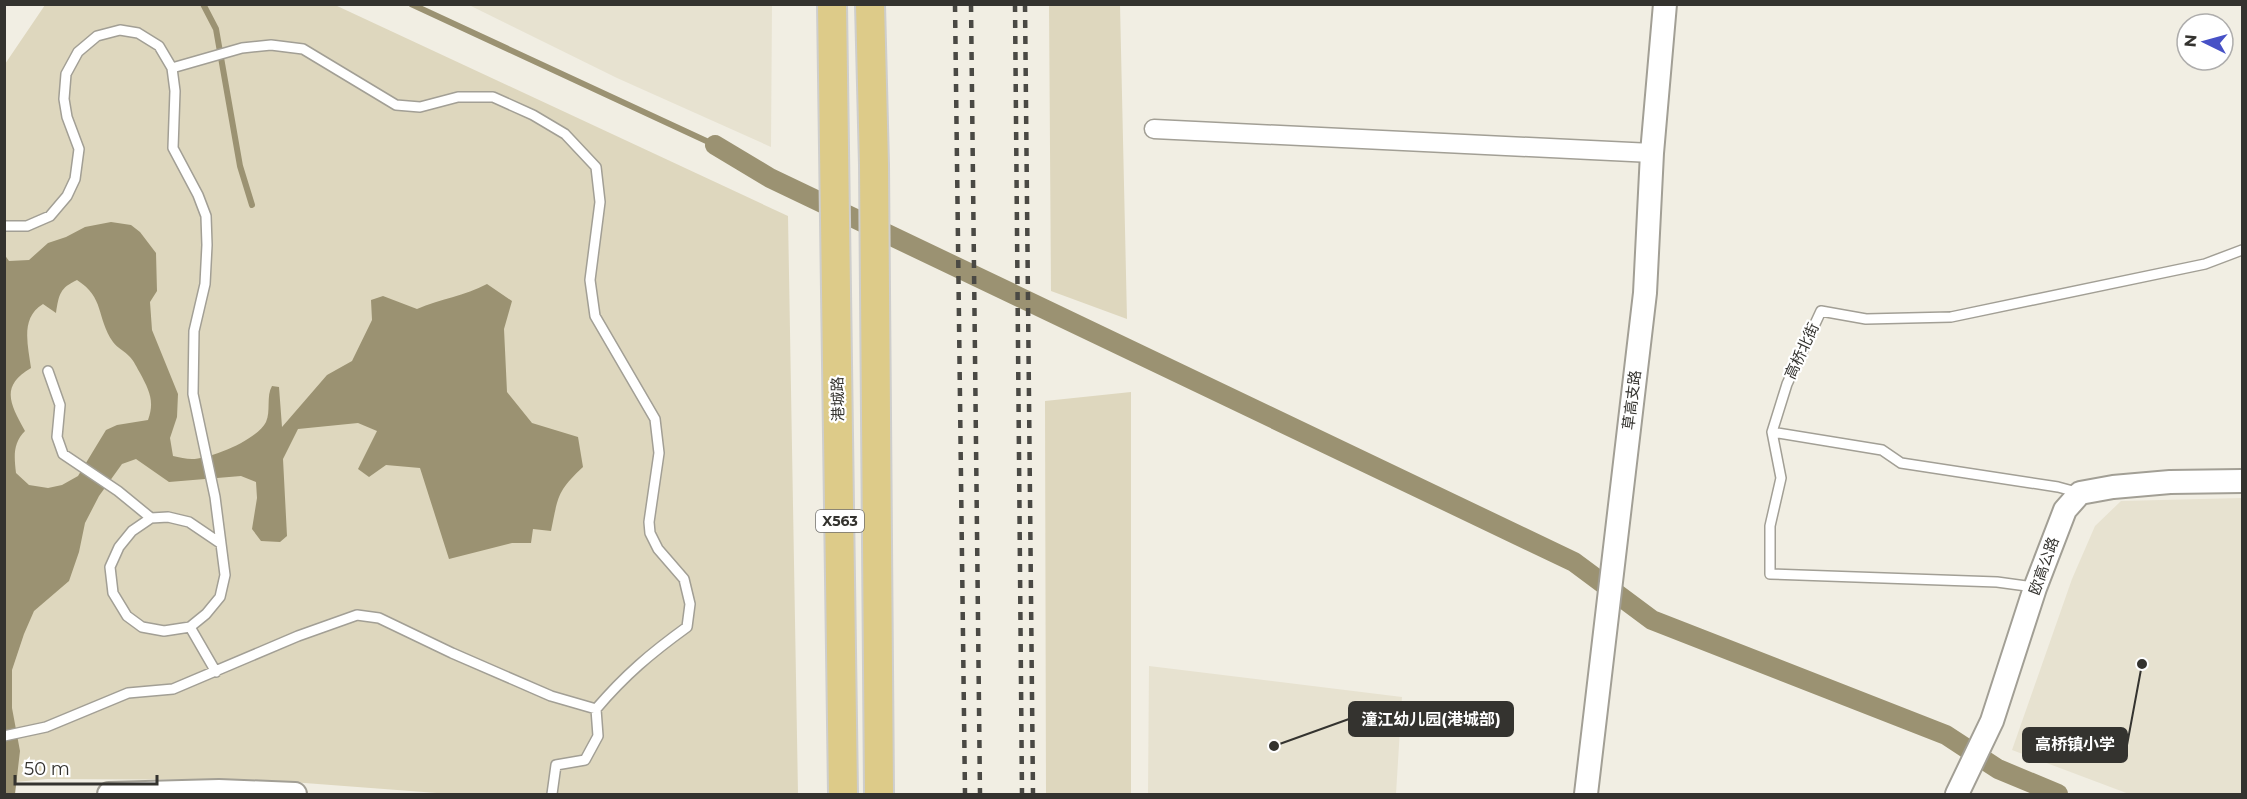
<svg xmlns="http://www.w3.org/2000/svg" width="2247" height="799" font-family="Montserrat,'Noto Sans SC',sans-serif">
<rect width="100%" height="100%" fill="#f1eee3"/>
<path fill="#e7e2d0" d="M 469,5 L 772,5 L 771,147 L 617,78 Z
M 2242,498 L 2242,794 L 2129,794 L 2012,750 L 2072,579 L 2095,526 L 2121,501 Z
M 1149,666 L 1402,697 L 1396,794 L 1148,794 Z"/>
<path fill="#ded7be" d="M 45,5 L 335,5 L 788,216 L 798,794 L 450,794 L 265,780 L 47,779 L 5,783 L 5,64 Z
M 1049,5 L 1120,5 L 1127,319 L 1051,291 Z
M 1131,392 L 1131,794 L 1046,794 L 1045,401 Z"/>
<path fill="#9b9272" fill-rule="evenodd" d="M 111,222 L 131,225 L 140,232 L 156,253 L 157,291 L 150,302 L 152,330 L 178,394 L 177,417 L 170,438 L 173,456 C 179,457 186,459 192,459 C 210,459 257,440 266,422 C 271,411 266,396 272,386 L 279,387 L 282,427 L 327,375 L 352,361 L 372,320 L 371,300 L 383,296 L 417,309 C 440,299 465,296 487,284 L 512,301 L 504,329 L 507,392 L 532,423 L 578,437 L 583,467 C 557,491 558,497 551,531 L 533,529 L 531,543 L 512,543 L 449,559 L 420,468 L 386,465 L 369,477 L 358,469 L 377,431 L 358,423 L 298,429 L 283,459 L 287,536 L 280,542 L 261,541 L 252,529 L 257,498 L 256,482 L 241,476 L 169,482 L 136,459 L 122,464 L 99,496 L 85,523 L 79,552 L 69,581 L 34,611 L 24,634 L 12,670 L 12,708 L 20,751 L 15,794 L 5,794 L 4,254 L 9,261 L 29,260 L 48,243 L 66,237 L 85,227 ZM 77,280 C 105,298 96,317 113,342 C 117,348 125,351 130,357 C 134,361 137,368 140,373 C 149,390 155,401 148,420 L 117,425 L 106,430 L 78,476 L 62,485 L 48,488 L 29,485 L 16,473 C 14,456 13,443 25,431 C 10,404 0,386 31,368 C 28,345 20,318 43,304 L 56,313 C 59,294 60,288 77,280 Z"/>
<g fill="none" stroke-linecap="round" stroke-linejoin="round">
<path stroke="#9b9272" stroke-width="6" d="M 203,4 L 216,29 L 240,166 L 252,205
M 411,4 L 715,145"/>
<path stroke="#9b9272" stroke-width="20" d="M 715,145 L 770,178 L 1574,562 L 1652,620 L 1946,735 L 1998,769 L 2058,794"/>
<g stroke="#a29f95" stroke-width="12">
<path id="service" d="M 4,226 L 27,226 L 50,216 L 67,196 L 75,179 L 79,149 L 67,117 L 64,99 L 66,74 L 78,52 L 97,36 L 120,30 L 138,33 L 159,46 L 172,68 L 175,91 L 173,148 L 198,195 L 206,216 L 207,245 L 205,284 L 194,331 L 193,394 L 215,497 L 225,575 L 220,597 L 206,614 L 190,627 L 164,631 L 142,627 L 127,616 L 113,593 L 110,567 L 119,547 L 132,531 L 151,518 L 168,517 L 189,522 L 220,543
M 48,371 L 60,405 L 57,437 L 63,454 L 118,491 L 151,518
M 1772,432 L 1781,478 L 1770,526 L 1770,574 L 1997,582 L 2034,587
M 2080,493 L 2058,487 L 1901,463 L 1882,450 L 1772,432 L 1787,384 L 1821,311 L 1866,319 L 1951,317 L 2205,264 L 2242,250
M 190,627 L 216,672
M 4,736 L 46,727 L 128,693 L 173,689 L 298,636 L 357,615 L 379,618 L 452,653 L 551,696 L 596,709 C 625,675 651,653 687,627 L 690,604 L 684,579 L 658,549 L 650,533 L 649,522 L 659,453 L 655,419 L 595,316 L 590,280 L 600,202 L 596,167 L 565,134 L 533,115 L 493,97 L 458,97 L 420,107 L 396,105 L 303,49 L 271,45 L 242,48 L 172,68
M 552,794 L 556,765 L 585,760 L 598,736 L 596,709"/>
</g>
<g stroke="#a29f95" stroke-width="21">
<path id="minor" d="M 1154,129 L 1652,153"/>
</g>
<g stroke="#a29f95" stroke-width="26">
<path id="tertiary" d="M 109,794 L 219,791 L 295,794
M 1586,794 L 1645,293 L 1652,153 L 1665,4
M 1957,794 L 1992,721 L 2035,588 L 2065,510 L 2080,493 L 2113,487 L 2170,482 L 2242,481"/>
</g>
<g stroke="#cececd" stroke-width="32">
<path id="primary" d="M 832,4 L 843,794
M 870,4 L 874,165 L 879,794"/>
</g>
<use href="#service" stroke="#fff" stroke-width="9"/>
<use href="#minor" stroke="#fff" stroke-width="18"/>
<use href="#tertiary" stroke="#fff" stroke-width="22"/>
<use href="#primary" stroke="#ddcb89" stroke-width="28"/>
<path stroke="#4a4944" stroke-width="4.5" stroke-dasharray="8 8" stroke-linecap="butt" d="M 955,4 L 965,794
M 971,4 L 980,794
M 1015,4 L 1022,794
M 1025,4 L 1033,794"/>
</g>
<g text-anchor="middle" stroke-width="4.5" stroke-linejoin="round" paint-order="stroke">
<rect fill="#fff" stroke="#71706d" stroke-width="1.5" x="816" y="510" width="48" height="22" rx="4.5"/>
<g font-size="14" font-weight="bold" fill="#34332f">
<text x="840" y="526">X563</text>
</g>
<g font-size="15" fill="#34332f" stroke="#fff">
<text transform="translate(1802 351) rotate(-65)" y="5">高桥北街</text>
<text transform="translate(838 399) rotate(-91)" y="5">港城路</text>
<text transform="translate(1632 400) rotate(-83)" y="5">草高支路</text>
<text transform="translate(2044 566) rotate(-70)" y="5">欧高公路</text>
</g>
</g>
<path fill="none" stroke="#34332f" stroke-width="2" d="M1274 746L1349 719M2142 664L2127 745"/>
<g fill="#34332f" stroke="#fff" stroke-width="2">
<circle cx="1274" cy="746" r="6"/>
<circle cx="2142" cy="664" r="6"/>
</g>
<g fill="#34332f" stroke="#34332f" stroke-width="2">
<rect x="1349" y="702" width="164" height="34" rx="6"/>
<rect x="2023" y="728" width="104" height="34" rx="6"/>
</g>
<g font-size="16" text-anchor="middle" font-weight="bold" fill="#fff">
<text x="1431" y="725">潼江幼儿园(港城部)</text>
<text x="2075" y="750">高桥镇小学</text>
</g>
<rect width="2247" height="799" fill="none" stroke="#34332f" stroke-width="12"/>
<g transform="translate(2205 42) rotate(275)"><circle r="28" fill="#ffffff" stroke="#aeadac" stroke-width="1.5"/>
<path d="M0-4.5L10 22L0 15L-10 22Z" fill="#4751c6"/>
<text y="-9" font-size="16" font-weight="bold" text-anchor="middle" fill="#34332f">N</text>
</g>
<path d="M15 775v9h142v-9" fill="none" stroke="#34332f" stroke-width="3"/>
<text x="24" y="775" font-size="18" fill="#34332f" stroke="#ffffff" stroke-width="4.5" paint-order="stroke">50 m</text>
</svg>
